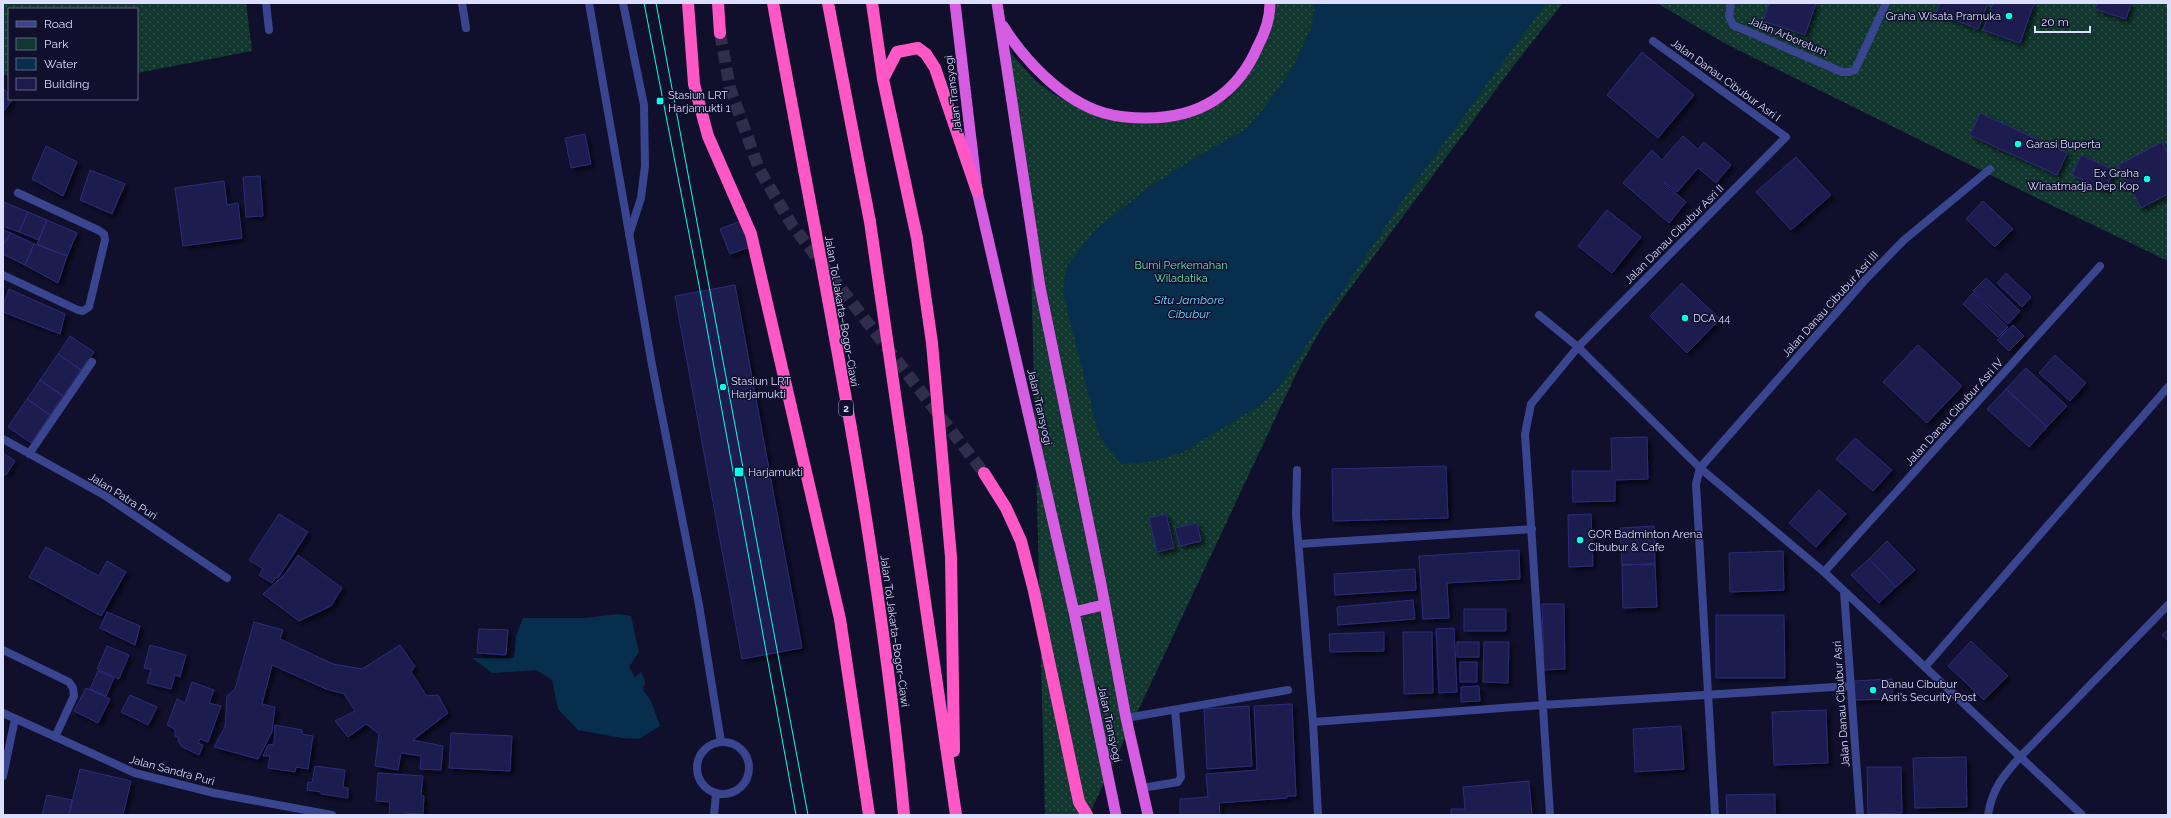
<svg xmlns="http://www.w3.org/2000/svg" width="2171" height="818" font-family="Raleway,sans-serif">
<defs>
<pattern id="green-dots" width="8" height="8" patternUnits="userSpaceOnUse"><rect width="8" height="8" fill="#12372f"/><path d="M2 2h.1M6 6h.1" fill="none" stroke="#34544e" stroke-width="1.8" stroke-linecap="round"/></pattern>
<filter id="shadow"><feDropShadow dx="3.5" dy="3.5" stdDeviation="2" flood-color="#0009"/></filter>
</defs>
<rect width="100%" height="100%" fill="#10102d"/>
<path fill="url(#green-dots)" d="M 3,3 L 246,3 L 252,51 L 137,73 L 137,9 L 9,9 L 9,76 L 3,74 Z
M 1275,3 L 1563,3 L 1511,69 L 1322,327 L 1298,370 L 1089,815 L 1045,815 L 1030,225 L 1004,46 L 1035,80 L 1055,95 L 1095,114 L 1112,119 L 1135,123 L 1158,123 L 1211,108 L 1226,100 L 1238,88 L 1269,38 Z
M 1657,3 L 2168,3 L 2168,261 L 2045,202 L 1726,44 Z"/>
<path fill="#082e4e" d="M 1315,3 L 1546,3 L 1404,198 L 1279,387 L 1262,404 L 1183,452 L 1150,462 L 1121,464 L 1101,438 L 1094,416 L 1063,293 L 1067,266 L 1094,231 L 1152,185 L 1200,155 L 1245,130 L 1264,108 L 1292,69 L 1312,26 Z
M 619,614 L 631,616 L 639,652 L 629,667 L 635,677 L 641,672 L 645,682 L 643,690 L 651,701 L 660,726 L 639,739 L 622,738 L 578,730 L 558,709 L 552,680 L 536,670 L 492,673 L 472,658 L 514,658 L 516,636 L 523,618 L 584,618 Z"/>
<path fill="#1c1b4f" stroke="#2d2c7c" filter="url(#shadow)" d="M 1769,3 L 1816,3 L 1805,35 L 1763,21 Z
M 1940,3 L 1988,3 L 1978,29 L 1936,13 Z
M 1993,3 L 2034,3 L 2020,43 L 1983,30 Z
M 2097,3 L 2131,3 L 2126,19 L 2095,9 Z
M 1642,52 L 1694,95 L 1658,138 L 1607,95 Z
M 3,88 L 9,94 L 9,99 L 13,99 L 3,112 Z
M 1980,113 L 2067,153 L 2057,175 L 1970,135 Z
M 585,134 L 591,164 L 571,168 L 565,138 Z
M 1683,136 L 1698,149 L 1704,142 L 1731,165 L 1716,183 L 1698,168 L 1677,192 L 1665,182 L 1664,183 L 1686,202 L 1669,223 L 1623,183 L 1652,150 L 1662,160 Z
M 2162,142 L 2168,154 L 2168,194 L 2141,208 L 2118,165 Z
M 46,146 L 77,162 L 63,196 L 32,179 Z
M 2081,155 L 2114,170 L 2105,190 L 2072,175 Z
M 1796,157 L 1831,195 L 1791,230 L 1756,192 Z
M 90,170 L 125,184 L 112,214 L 80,200 Z
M 260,176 L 263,216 L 246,217 L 243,177 Z
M 224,181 L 227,205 L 238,203 L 242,238 L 183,246 L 175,188 Z
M 1983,201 L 2013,229 L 1995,247 L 1966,219 Z
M 4,202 L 28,212 L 19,232 L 3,226 Z
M 1607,210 L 1641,237 L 1612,273 L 1578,246 Z
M 28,212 L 47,220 L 39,240 L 19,232 Z
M 47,220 L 77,233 L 67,256 L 37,244 Z
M 743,220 L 753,246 L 730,254 L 720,229 Z
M 3,230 L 11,233 L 3,245 Z
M 11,233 L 34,244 L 25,265 L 3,254 L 3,245 Z
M 34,244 L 67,256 L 58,283 L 25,265 Z
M 2006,273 L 2031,297 L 2022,307 L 1997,283 Z
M 1986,278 L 2020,311 L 2008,324 L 1973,291 Z
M 1682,283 L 1720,319 L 1687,353 L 1650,316 Z
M 735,285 L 802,648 L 742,659 L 675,296 Z
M 9,289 L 65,314 L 60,334 L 3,312 L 3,306 Z
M 1973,293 L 2008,327 L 1998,337 L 1963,304 Z
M 2013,325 L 2024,336 L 2009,351 L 1997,340 Z
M 70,336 L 94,352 L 81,370 L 58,354 Z
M 1918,345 L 1962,386 L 1927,423 L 1883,382 Z
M 58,354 L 81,370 L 63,396 L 40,380 Z
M 2055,355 L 2086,383 L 2070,401 L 2039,373 Z
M 2026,368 L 2067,406 L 2047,427 L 2006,389 Z
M 40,380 L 63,396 L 50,415 L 27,399 Z
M 2006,389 L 2047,427 L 2029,447 L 1987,409 Z
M 27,399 L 50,415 L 31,443 L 8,427 Z
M 1647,437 L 1648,479 L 1615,480 L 1615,501 L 1573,502 L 1572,471 L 1612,471 L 1611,438 Z
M 1855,438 L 1892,470 L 1873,491 L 1836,459 Z
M 3,453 L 15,461 L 6,475 L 3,473 Z
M 1446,466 L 1448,518 L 1333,521 L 1332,469 Z
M 1819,490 L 1846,514 L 1816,547 L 1789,523 Z
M 279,514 L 308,532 L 278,578 L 276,577 L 272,583 L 259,575 L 263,569 L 249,560 Z
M 1166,514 L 1174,548 L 1157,552 L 1149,518 Z
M 1591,514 L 1593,566 L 1569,567 L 1568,515 Z
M 1197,523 L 1201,541 L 1180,546 L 1175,528 Z
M 1654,526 L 1655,564 L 1622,565 L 1620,528 Z
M 1887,541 L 1915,570 L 1896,587 L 1869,559 Z
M 46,547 L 99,576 L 107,561 L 126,572 L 101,616 L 29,577 Z
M 1519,550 L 1520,579 L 1447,583 L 1449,618 L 1423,619 L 1419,556 Z
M 1783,551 L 1784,590 L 1730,592 L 1729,553 Z
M 298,555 L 342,588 L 331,606 L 299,621 L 263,594 L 285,574 Z
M 1869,559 L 1896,587 L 1879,603 L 1851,575 Z
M 1655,564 L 1657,607 L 1623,608 L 1622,565 Z
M 1415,569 L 1416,590 L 1335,595 L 1334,574 Z
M 1413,600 L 1415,619 L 1338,625 L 1337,607 Z
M 1542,604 L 1564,604 L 1565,669 L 1544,670 Z
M 1464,609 L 1506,609 L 1506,631 L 1464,631 Z
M 107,612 L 140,626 L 135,645 L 100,628 Z
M 1716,615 L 1784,615 L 1785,678 L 1716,678 Z
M 254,622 L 283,630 L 280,639 L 333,664 L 362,669 L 400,645 L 415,666 L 411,672 L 427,696 L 438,695 L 448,713 L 413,740 L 443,746 L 441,770 L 420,769 L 421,756 L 401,753 L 398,770 L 375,766 L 379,734 L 366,724 L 348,737 L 335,721 L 355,711 L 344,694 L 326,689 L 272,665 L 262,704 L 275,707 L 272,732 L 258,759 L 214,747 L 225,727 L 227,696 L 235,689 Z
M 1454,628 L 1457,692 L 1439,693 L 1436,629 Z
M 479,629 L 508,630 L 506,655 L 477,653 Z
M 2168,630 L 2168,641 L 2162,635 Z
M 1384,632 L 1384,651 L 1330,652 L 1329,634 Z
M 1403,632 L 1432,632 L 1433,693 L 1404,694 Z
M 1971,641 L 2008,676 L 1984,700 L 1948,666 Z
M 1457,642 L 1479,642 L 1479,657 L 1457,657 Z
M 1484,642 L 1509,642 L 1508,683 L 1483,682 Z
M 150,645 L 186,655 L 180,677 L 175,675 L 171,689 L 147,683 L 151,670 L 144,668 Z
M 107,646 L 129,655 L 119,679 L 97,669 Z
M 1460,662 L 1477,662 L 1477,682 L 1460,682 Z
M 98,671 L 114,678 L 106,696 L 90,689 Z
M 1892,679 L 1892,699 L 1855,700 L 1854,681 Z
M 192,682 L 214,690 L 209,703 L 221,706 L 208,742 L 200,739 L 198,743 L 203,745 L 199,755 L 182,747 L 178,741 L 179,738 L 175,736 L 175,729 L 167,725 L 177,699 L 185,703 Z
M 1479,686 L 1480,701 L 1461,702 L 1461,687 Z
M 86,688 L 110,699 L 98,723 L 74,711 Z
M 130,695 L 157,707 L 148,725 L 121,712 Z
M 1292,704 L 1296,796 L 1287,796 L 1287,798 L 1219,803 L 1220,815 L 1180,815 L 1180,799 L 1208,797 L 1206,774 L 1257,770 L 1254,706 Z
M 1249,706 L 1252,766 L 1207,769 L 1204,709 Z
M 1826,710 L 1828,763 L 1774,765 L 1772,712 Z
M 275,725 L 302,730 L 302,734 L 313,736 L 308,769 L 296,767 L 295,772 L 268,768 L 270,756 L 263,756 L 268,745 L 274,744 Z
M 1681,726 L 1684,769 L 1635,772 L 1633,729 Z
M 451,733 L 512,736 L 510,771 L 449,768 Z
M 1966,757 L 1967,807 L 1915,808 L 1913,758 Z
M 315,766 L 345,770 L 343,787 L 348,788 L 348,798 L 321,794 L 321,792 L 307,790 L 308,782 L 312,783 Z
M 1867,767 L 1901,767 L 1902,813 L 1868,814 Z
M 80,769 L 131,781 L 123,815 L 69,815 Z
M 378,773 L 423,776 L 421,795 L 424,796 L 423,814 L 404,813 L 404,815 L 389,815 L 390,802 L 376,801 Z
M 1529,781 L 1532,815 L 1451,815 L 1451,809 L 1465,809 L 1463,787 Z
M 1775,794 L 1775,815 L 1727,815 L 1726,795 Z
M 47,795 L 72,800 L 69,815 L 42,815 Z"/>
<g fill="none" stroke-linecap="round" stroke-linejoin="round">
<path stroke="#2f2f4c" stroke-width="12" stroke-dasharray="12 6" stroke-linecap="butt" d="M 720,33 L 730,88 L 759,169 L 792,225 L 984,473"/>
<path stroke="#39458e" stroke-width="8" d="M 266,3 L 269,30
M 462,3 L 466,28
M 623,3 L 644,105 L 645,166 L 641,198 L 629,235
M 1731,3 L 1729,16 L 1733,25 L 1842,72 L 1849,72 L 1855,70 L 1886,3
M 1299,544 L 1532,529
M 1126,718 L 1288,690
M 1142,788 L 1178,782 L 1181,777 L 1175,710"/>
<path stroke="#39458e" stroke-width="8" d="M 589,3 L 652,365 L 699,605 L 721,742
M 3,275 L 78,310 L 83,311 L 89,307 L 105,240 L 104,234 L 98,230 L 18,193
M 1539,315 L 1578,347 L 1700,468 L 1824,572 L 2082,815
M 3,439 L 104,495 L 227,578
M 29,454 L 92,362
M 1297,470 L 1296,515 L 1313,722 L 1318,815
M 1824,572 L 2100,266
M 1844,591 L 1860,815
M 3,650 L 69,682 L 73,688 L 74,696 L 55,737
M 1925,667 L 2168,387
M 3,713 L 135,773 L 214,793 L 332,815
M 1313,722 L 1543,705 L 1851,686
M697 768a26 26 0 1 1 52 0a26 26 0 1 1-52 0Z
M 3,776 L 15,719
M 714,815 L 716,794
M 1550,815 L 1525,434 L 1531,404 L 1578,347 L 1786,137 L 1653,41
M 1715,815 L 1696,484 L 1700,468 L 1865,280 L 1904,240 L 1990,169
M 1988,815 C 1992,789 2003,776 2020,757 L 2168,605"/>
<path stroke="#d45de2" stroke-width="11" d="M 955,3 L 977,191 L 1074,612 L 1116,815
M 997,3 L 1040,287 L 1101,584 L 1126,718 L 1148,815
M 1003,26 C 1025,61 1063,101 1104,113 C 1118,117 1132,118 1146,118 C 1199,118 1237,95 1258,46 C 1265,33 1270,18 1270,3
M 1074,612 L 1103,605"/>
<path stroke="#ff57c6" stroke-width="12" d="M 688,3 L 694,84 L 708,136 L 751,234 L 840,619 L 869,815
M 718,3 L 720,33
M 773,3 C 822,272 879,542 904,815
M 828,3 L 870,222 L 956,815
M 872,3 L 883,79 L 917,238 L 932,343 L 951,557 L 954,751
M 883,79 L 897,52 L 918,48 L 926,54 L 935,68 L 977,191
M 984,473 L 1006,508 L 1021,541 L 1034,591 L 1079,802 L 1087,815"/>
<path stroke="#08ffea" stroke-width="1" d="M 644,3 L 699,285 L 796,815
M 656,3 L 808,815"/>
</g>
<g fill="#08ffea" stroke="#10102d" stroke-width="1.5">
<circle cx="2009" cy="16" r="4"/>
<rect x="656" y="97" width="8" height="8" rx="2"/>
<circle cx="2018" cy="144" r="4"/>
<circle cx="2147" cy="179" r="4"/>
<circle cx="1685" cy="318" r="4"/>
<circle cx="723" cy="387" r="4"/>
<rect x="734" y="467" width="10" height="10" rx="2"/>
<circle cx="1580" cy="540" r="4"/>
<circle cx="1873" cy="690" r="4"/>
</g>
<g text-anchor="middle" stroke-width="3" stroke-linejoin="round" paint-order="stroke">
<rect fill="#10102d" stroke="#9fa0c0" stroke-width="1" x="839" y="400" width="14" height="16" rx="3"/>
<g font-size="10" font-weight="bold" fill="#dcdeff">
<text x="846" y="412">2</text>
</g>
<g font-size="11" fill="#dcdeff" stroke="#10102d" text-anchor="start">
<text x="2001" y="20" text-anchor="end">Graha Wisata Pramuka</text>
<text x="668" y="99">Stasiun LRT<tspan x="668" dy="13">Harjamukti 1</tspan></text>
<text x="2026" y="148">Garasi Buperta</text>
<text x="2139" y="177" text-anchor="end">Ex Graha<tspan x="2139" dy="13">Wiraatmadja Dep Kop</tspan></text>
<text x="1693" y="322">DCA 44</text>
<text x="731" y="385">Stasiun LRT<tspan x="731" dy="13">Harjamukti</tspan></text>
<text x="748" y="476">Harjamukti</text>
<text x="1588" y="538">GOR Badminton Arena<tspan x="1588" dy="13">Cibubur &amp; Cafe</tspan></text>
<text x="1881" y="688">Danau Cibubur<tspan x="1881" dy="13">Asri's Security Post</tspan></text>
</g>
<g font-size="11" fill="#dcdeff" stroke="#10102d">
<text transform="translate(1788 36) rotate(23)" y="4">Jalan Arboretum</text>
<text transform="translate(1726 80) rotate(36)" y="4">Jalan Danau Cibubur Asri I</text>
<text transform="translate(953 94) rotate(-97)" y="4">Jalan Transyogi</text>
<text transform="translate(1674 234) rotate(-45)" y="4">Jalan Danau Cibubur Asri II</text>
<text transform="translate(1830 304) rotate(-48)" y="4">Jalan Danau Cibubur Asri III</text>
<text transform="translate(842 311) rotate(80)" y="4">Jalan Tol Jakarta–Bogor–Ciawi</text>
<text transform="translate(1040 407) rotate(77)" y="4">Jalan Transyogi</text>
<text transform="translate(1954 412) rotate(-48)" y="4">Jalan Danau Cibubur Asri IV</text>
<text transform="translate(123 496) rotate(32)" y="4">Jalan Patra Puri</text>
<text transform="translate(895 631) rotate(82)" y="4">Jalan Tol Jakarta–Bogor–Ciawi</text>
<text transform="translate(1841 704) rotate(-94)" y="4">Jalan Danau Cibubur Asri</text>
<text transform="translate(1110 724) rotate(78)" y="4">Jalan Transyogi</text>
<text transform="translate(172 770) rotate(15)" y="4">Jalan Sandra Puri</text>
</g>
<g font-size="11" fill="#5fe7ac" stroke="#10102d">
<text x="1181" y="269">Bumi Perkemahan<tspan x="1181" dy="13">Wiladatika</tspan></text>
</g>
<g font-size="12" font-style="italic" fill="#6ad5ff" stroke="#10102d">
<text x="1189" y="304">Situ Jambore<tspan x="1189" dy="14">Cibubur</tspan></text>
</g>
</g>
<rect width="2171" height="818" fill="none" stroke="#dcdeff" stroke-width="8"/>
<rect x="8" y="8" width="130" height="92" fill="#10102d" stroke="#626281"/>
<rect x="16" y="21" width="20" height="6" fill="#39458e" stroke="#626281"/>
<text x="44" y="28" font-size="12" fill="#dcdeff">Road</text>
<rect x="16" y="38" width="20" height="12" fill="#12372f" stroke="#626281"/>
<text x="44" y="48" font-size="12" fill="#dcdeff">Park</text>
<rect x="16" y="58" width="20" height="12" fill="#082e4e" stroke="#626281"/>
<text x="44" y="68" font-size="12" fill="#dcdeff">Water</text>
<rect x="16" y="78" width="20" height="12" fill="#1c1b4f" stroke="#626281"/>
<text x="44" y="88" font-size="12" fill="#dcdeff">Building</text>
<path d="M2035 26v6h55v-6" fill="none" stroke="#dcdeff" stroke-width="2"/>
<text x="2041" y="26" font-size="12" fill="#dcdeff" stroke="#10102d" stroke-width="3" paint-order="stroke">20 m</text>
</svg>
